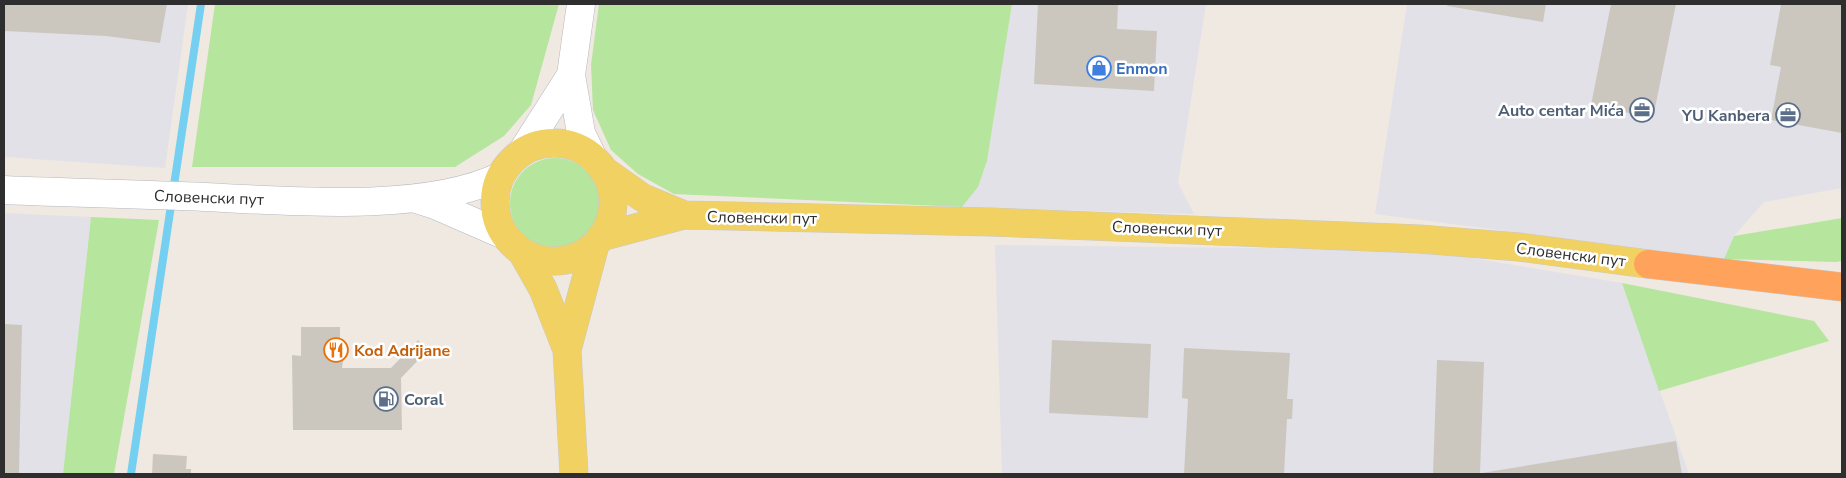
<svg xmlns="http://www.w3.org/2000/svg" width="1846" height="478" font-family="'Nunito Sans',sans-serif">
<rect width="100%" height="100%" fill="#efe9e1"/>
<path fill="#e3e1e8" d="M 4,4 L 188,4 L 165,168 L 4,157 Z
M 1012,4 L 1206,4 L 1178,183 L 1194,214 L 962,207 L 978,187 L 987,161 Z
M 1407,4 L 1842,4 L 1842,188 L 1764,202 L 1734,236 L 1724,259 L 1375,214 Z
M 4,213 L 91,217 L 63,474 L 4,474 Z
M 995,245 L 1424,250 L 1622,283 L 1689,474 L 1002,474 Z"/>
<path fill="#b6e59e" d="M 215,4 L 559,4 L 531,105 L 504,136 L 455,167 L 192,167 Z
M 599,4 L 1012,4 L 987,161 L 978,187 L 962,207 L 674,194 L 638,174 L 611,150 L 593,110 L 591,65 Z
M510 203a45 45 0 1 1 90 0a45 45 0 1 1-90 0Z
M 91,217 L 159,220 L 114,474 L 63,474 Z
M 1842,218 L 1842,261 L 1836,262 L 1724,259 L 1734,236 Z
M 1622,283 L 1814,321 L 1829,341 L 1659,391 Z"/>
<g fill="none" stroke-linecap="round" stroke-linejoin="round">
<path stroke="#75cff0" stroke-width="8" d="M 131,474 L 201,4"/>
</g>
<path fill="#cbc7bf" d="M 4,4 L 167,4 L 160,43 L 106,36 L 4,31 Z
M 1038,4 L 1118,4 L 1117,29 L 1157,31 L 1154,91 L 1034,84 Z
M 1448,4 L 1546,4 L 1543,22 L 1447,6 Z
M 1611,4 L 1676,4 L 1653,118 L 1591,105 Z
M 1781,4 L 1842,4 L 1842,133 L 1771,120 L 1781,67 L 1770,65 Z
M 4,324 L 22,325 L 19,474 L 4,474 Z
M 301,327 L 340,327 L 340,361 L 343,361 L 342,368 L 391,368 L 418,340 L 428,350 L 401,378 L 402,430 L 293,430 L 292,355 L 301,356 Z
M 1052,340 L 1151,344 L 1148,418 L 1049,413 Z
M 1184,348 L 1290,353 L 1287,399 L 1293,399 L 1292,419 L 1287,419 L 1284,474 L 1184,474 L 1188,399 L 1182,398 Z
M 1437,360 L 1484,362 L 1480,474 L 1433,474 Z
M 1676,441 L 1682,474 L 1482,474 L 1482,473 Z
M 153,454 L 187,456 L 186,469 L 191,469 L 191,474 L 152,474 Z"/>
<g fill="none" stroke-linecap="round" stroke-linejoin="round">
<g stroke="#b4b7c1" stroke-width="29">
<path id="minor" d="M 581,4 L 571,75 L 581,133 L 593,158
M 522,152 L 571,75
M 4,190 C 71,193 138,194 205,197 C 289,201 425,213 501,176
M 416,199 L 435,205 L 504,235"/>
</g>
<g stroke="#c9c9c9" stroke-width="29">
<path id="major" d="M495 202a59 59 0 1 1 118 0a59 59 0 1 1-118 0Z
M 602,169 L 643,198 L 684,215
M 601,237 L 684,215 L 991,222 L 1419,239 L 1519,247 L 1648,264
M 522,252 L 543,289 L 567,350
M 574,474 L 567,350 L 595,245"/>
</g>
<g stroke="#c9c9c9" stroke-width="29">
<path id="highway" d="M 1648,264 L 1842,287"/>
</g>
<use href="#minor" stroke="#fff" stroke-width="28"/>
<use href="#major" stroke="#f2d163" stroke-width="28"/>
<use href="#highway" stroke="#ffa35c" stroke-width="28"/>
</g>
<defs>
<g id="shop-ring" transform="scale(1.25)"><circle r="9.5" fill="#fff" stroke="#3f7fe0" stroke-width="1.5"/><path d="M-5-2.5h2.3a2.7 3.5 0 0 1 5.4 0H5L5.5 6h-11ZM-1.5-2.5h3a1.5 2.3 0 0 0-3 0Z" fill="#3f7fe0"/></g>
<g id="office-ring" transform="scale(1.25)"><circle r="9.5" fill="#fff" stroke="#5c6f8a" stroke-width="1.5"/><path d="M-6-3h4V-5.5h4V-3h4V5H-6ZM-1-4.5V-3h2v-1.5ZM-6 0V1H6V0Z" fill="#5c6f8a"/></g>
<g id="restaurant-ring" transform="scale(1.25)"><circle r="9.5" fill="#fff" stroke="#e8710a" stroke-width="1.5"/><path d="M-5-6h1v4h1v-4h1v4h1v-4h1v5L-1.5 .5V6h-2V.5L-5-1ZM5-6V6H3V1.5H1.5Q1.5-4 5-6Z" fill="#e8710a"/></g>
<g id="fuel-ring" transform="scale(1.25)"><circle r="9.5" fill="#fff" stroke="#5c6f8a" stroke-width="1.5"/><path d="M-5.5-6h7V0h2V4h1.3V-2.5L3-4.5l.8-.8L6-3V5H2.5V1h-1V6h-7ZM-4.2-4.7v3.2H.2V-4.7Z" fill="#5c6f8a"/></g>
</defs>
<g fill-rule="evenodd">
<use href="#shop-ring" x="1099" y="68"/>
<use href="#office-ring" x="1642" y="110"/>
<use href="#office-ring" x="1788" y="115"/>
<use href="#restaurant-ring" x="336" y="350"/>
<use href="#fuel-ring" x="386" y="399"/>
</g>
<g text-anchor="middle" stroke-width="5" stroke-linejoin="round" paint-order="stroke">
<g font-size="16" font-weight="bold" fill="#366cbe" stroke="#fff" text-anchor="start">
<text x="1116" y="74">Enmon</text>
</g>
<g font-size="16" font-weight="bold" fill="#4e5e75" stroke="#fff" text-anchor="end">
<text x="1624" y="116">Auto centar Mića</text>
<text x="1770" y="121">YU Kanbera</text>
<text x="404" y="405" text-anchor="start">Coral</text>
</g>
<g font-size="16" fill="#2e2e2e" stroke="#fff">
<text transform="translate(209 197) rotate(2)" y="6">Словенски пут</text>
<text transform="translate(762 217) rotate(1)" y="6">Словенски пут</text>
<text transform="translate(1167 228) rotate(2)" y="6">Словенски пут</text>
<text transform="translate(1571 254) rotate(7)" y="6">Словенски пут</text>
</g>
<g font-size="16" font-weight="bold" fill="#c56008" stroke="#fff" text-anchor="start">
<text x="354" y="356">Kod Adrijane</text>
</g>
</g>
<rect width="1846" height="478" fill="none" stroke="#2e2e2e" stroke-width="10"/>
</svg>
